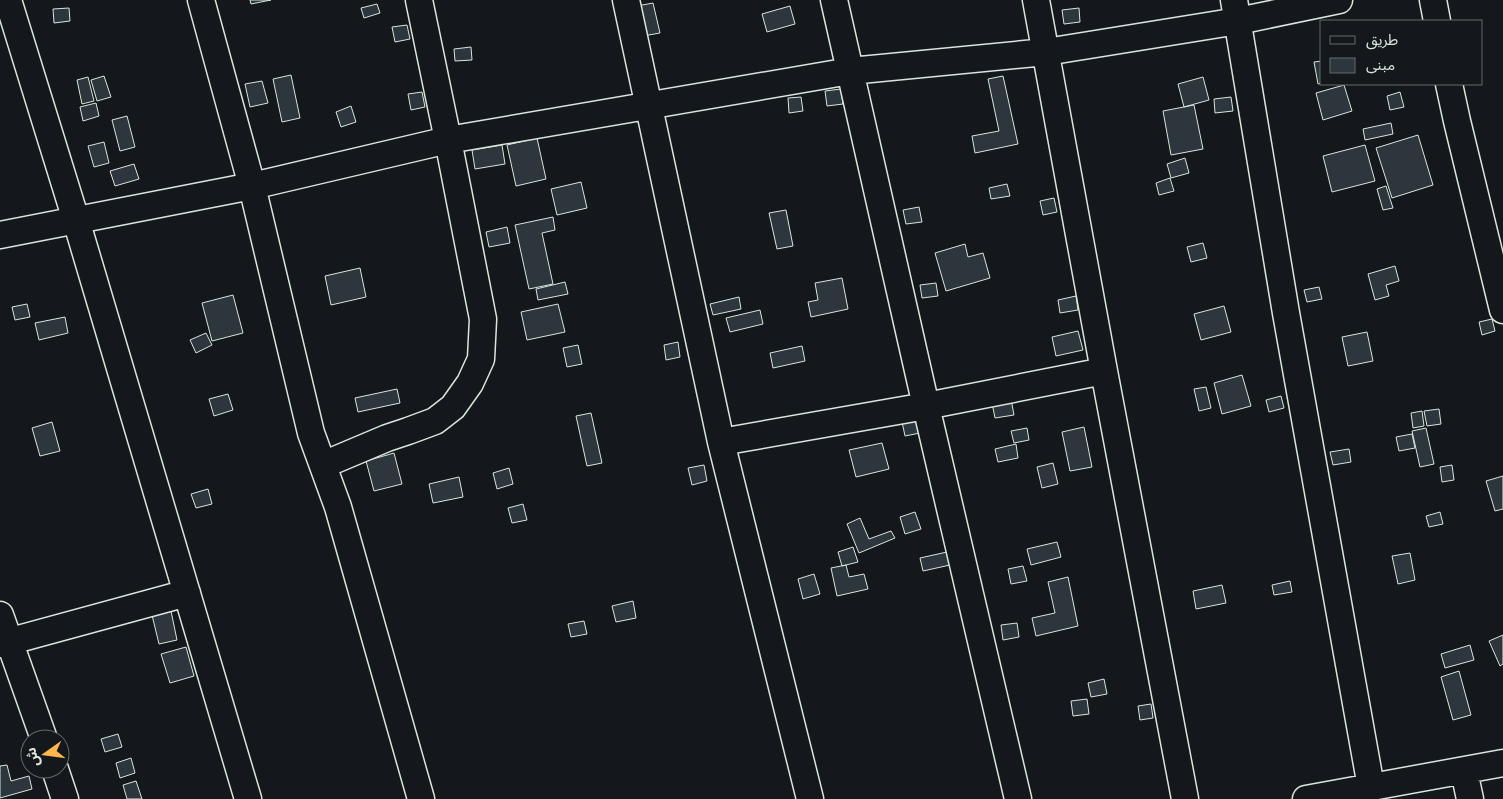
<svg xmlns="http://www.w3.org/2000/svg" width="1503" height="799" font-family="Raleway,'Noto Sans Arabic',sans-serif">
<rect width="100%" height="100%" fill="#14181c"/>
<path fill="#2c363c" stroke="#d8e6dc" d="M 250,0 L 271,0 L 251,4 Z
M 653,3 L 660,33 L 643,36 L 637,6 Z
M 377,4 L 380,13 L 364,18 L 361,8 Z
M 790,6 L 795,24 L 767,32 L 762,14 Z
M 69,8 L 70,21 L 54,23 L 53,9 Z
M 1079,8 L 1080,22 L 1064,24 L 1062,10 Z
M 407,25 L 410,39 L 395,42 L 392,27 Z
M 471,47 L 472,60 L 455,61 L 454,49 Z
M 1322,61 L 1322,83 L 1318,84 L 1314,62 Z
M 291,75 L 300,118 L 282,122 L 273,79 Z
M 104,76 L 111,97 L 97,101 L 91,80 Z
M 1003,76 L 1018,144 L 975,153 L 972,136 L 999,131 L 988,79 Z
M 88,77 L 94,101 L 82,104 L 77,80 Z
M 1203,77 L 1209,100 L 1184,107 L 1178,84 Z
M 262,81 L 268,103 L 250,107 L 245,84 Z
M 1344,85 L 1352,111 L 1323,120 L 1316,93 Z
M 841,89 L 843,104 L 827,106 L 825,91 Z
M 422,92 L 425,107 L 411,110 L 408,94 Z
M 1400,92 L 1404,107 L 1390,110 L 1387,96 Z
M 801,97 L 803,111 L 789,113 L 788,98 Z
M 1231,97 L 1233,111 L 1215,113 L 1214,99 Z
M 96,103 L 99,116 L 83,121 L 80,107 Z
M 1194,105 L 1203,149 L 1171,155 L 1163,111 Z
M 351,106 L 356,122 L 341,127 L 336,112 Z
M 127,116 L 135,147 L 120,151 L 112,120 Z
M 1391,123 L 1393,134 L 1365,140 L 1363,129 Z
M 1418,135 L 1433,185 L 1392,198 L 1376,148 Z
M 537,138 L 546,179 L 516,186 L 507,145 Z
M 104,142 L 109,163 L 94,167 L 88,146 Z
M 502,145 L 505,164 L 475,169 L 472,150 Z
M 1365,145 L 1375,181 L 1332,192 L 1323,156 Z
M 1185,158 L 1189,173 L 1171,178 L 1167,164 Z
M 134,164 L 139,179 L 115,186 L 110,171 Z
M 1170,178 L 1174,191 L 1159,195 L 1156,183 Z
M 581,182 L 587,208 L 557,215 L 551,189 Z
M 1007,184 L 1010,196 L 991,199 L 989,188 Z
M 1386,186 L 1393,208 L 1383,210 L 1377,189 Z
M 1054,198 L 1057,212 L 1043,215 L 1040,201 Z
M 919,207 L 922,222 L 906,224 L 903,210 Z
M 786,210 L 793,246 L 777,249 L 769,213 Z
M 553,217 L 555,230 L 542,233 L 553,284 L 529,289 L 515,225 Z
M 507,227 L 510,243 L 489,247 L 486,232 Z
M 1203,243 L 1207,258 L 1191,262 L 1187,247 Z
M 965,244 L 968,257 L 983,253 L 990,278 L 946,291 L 935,253 Z
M 1395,266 L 1399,281 L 1386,285 L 1389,296 L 1375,300 L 1368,274 Z
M 360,268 L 366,297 L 331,305 L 325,276 Z
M 842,278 L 848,309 L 811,317 L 808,302 L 818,300 L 815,283 Z
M 565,282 L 568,294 L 538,300 L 536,289 Z
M 936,283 L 938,296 L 922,298 L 920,285 Z
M 1319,287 L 1322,299 L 1307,302 L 1304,290 Z
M 233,295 L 243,333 L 212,341 L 202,303 Z
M 1076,296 L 1078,310 L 1060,313 L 1058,300 Z
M 739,297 L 741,309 L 713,315 L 710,304 Z
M 27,304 L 30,317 L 15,320 L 12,307 Z
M 558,304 L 565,332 L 527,340 L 521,312 Z
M 1224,306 L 1231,332 L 1201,340 L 1194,314 Z
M 760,310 L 763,324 L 730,332 L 726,318 Z
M 65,317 L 68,333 L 39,340 L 35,323 Z
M 1492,319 L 1495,331 L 1482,335 L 1479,322 Z
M 1078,331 L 1083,350 L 1056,356 L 1052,337 Z
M 1367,332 L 1373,361 L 1348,366 L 1342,337 Z
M 206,333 L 212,345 L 196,353 L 190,340 Z
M 678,342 L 680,357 L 666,360 L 664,345 Z
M 578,345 L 582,364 L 567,367 L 563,348 Z
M 802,346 L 805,361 L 773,368 L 770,353 Z
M 1242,375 L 1251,406 L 1222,414 L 1214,383 Z
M 1206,387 L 1211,408 L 1199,411 L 1194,389 Z
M 397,389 L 400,403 L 358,412 L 355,398 Z
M 228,394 L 233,410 L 214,416 L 209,399 Z
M 1281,396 L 1284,408 L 1269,412 L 1266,400 Z
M 1011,399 L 1014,415 L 995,418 L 992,403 Z
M 1439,409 L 1441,424 L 1427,426 L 1424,411 Z
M 1422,411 L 1424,426 L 1413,428 L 1411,413 Z
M 591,413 L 602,463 L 587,466 L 576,416 Z
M 916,414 L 920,433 L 905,436 L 901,417 Z
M 52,422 L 60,451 L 40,456 L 32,428 Z
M 1084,427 L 1092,467 L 1070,471 L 1062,432 Z
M 1027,428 L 1029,440 L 1014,443 L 1011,431 Z
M 1426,428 L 1434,464 L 1420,467 L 1412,431 Z
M 1412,434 L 1415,448 L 1399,451 L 1396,437 Z
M 882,443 L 889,469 L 856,477 L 849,450 Z
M 1016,444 L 1018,458 L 998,462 L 995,449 Z
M 1349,449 L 1351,462 L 1333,465 L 1330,452 Z
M 394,453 L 402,484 L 374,491 L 366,461 Z
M 1053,463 L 1058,484 L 1042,488 L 1037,467 Z
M 704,465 L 707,481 L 692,485 L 688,468 Z
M 1452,465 L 1454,480 L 1442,482 L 1440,467 Z
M 509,468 L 513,484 L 497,489 L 493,473 Z
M 1503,476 L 1503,509 L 1495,511 L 1486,481 Z
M 459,477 L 463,497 L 433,503 L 429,484 Z
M 208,489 L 212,504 L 196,508 L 191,494 Z
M 523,504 L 527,520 L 512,523 L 508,508 Z
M 915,512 L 921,529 L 905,534 L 900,517 Z
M 1440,512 L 1443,524 L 1429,527 L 1426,516 Z
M 860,518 L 869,539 L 891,531 L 895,538 L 859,553 L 847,524 Z
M 1057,542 L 1061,557 L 1031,565 L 1027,549 Z
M 853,547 L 858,562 L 842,566 L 838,552 Z
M 947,552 L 950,565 L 923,571 L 920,558 Z
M 1410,553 L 1415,580 L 1398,584 L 1392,556 Z
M 846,565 L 849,577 L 864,574 L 868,589 L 837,596 L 831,568 Z
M 1023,566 L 1027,581 L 1011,584 L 1008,569 Z
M 814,574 L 820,594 L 803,599 L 798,579 Z
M 1068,577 L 1078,626 L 1036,636 L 1032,618 L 1055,613 L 1048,582 Z
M 1290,581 L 1292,592 L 1274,595 L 1272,585 Z
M 1222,585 L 1226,603 L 1196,609 L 1193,591 Z
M 633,601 L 636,618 L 616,622 L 612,606 Z
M 171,611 L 177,640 L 159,644 L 152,615 Z
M 584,621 L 587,634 L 571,637 L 568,624 Z
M 1017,623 L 1019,637 L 1003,640 L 1001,625 Z
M 1503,635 L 1503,664 L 1500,666 L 1489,641 Z
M 1470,645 L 1474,660 L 1445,668 L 1441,654 Z
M 186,647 L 194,676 L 170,683 L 161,654 Z
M 1459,671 L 1471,715 L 1453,720 L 1441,677 Z
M 1104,679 L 1107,694 L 1091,697 L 1088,683 Z
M 1087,699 L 1089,714 L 1073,716 L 1071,701 Z
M 1151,704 L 1153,718 L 1140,720 L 1138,706 Z
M 118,734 L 122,747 L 105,752 L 101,739 Z
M 131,758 L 135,773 L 120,778 L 116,763 Z
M 7,765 L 11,781 L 29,776 L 32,789 L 0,798 L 0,766 Z
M 136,781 L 142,799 L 127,799 L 123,785 Z"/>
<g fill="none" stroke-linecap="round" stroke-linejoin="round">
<g stroke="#d8e6dc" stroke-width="29">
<path id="minor" d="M 8,0 L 76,220 L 248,799
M 201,0 L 252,186 L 311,433 L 338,507 L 421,799
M 626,0 L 721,442 L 810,799
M 834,0 L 926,406 L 1018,799
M 1036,0 L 1104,371 L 1185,799
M 1234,0 L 1286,313 L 1371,787
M 1433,0 L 1437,21
M 1449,84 L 1457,121 L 1503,310
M 0,235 L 252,186 L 448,140 L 850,71 L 1046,52 L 1238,21 L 1339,0
M 721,442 L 926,406 L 1104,371
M 323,465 L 387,438 L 408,431 L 435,421 L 453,407 L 470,383 L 481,359 L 483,319 L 448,140 L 419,0
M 0,615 L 44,739
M 0,644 L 187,593
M 55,769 L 65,799
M 1464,771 L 1470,799
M 1306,799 L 1503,763"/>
</g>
<use href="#minor" stroke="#14181c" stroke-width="26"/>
</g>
<rect x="1320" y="20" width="162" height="65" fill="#14181c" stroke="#626a69"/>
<rect x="1330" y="36" width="25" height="8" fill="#14181c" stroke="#626a69"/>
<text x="1366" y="45" font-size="15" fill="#d8e6dc">طريق</text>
<rect x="1330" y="58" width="25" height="15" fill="#2c363c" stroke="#626a69"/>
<text x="1366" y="70" font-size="15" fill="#d8e6dc">مبنى</text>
<g transform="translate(45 754) rotate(256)"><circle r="24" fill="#14181c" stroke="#626a69"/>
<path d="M0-4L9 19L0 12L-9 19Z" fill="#ffb74d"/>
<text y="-8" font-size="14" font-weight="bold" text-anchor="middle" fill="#d8e6dc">ش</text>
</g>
</svg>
